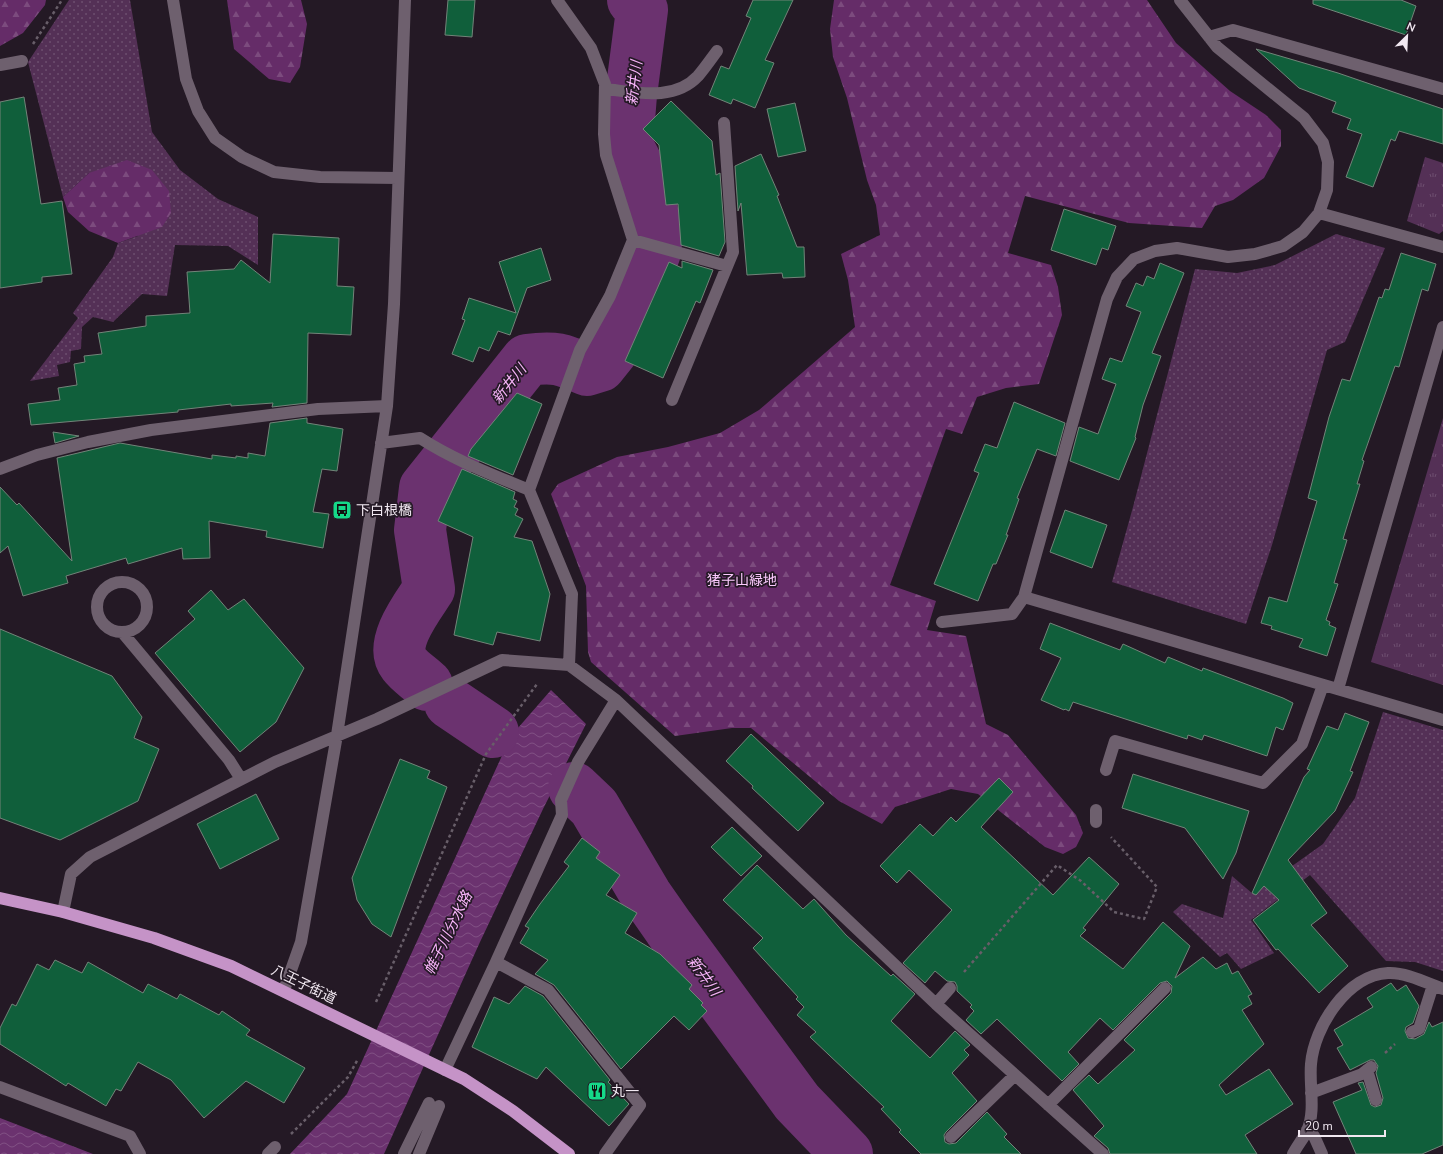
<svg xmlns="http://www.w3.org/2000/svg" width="1443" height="1154" font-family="'Nunito Sans','Noto Sans JP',sans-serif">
<defs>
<pattern id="grass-dots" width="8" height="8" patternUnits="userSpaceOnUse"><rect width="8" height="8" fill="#543056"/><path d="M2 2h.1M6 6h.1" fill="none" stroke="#6d4e6f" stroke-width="1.8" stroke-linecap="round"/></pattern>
<pattern id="forest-firs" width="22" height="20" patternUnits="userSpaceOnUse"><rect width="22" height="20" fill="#652c68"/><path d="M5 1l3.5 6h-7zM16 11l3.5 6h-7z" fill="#7c4b7e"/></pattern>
<pattern id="park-tufts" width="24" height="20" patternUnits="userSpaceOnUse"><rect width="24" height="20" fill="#543056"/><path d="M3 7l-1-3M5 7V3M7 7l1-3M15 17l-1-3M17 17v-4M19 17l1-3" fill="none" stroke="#6d4e6f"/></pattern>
<pattern id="water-waves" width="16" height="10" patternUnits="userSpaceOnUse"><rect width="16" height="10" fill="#6b326f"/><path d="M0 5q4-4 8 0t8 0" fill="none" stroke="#815084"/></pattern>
</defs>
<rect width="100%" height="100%" fill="#241925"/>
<path fill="url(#grass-dots)" d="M 69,0 L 130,0 L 152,132 L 180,170 L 218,199 L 258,217 L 258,265 L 228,246 L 175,245 L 167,296 L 142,294 L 113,322 L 93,317 L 82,327 L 81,349 L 71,351 L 70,362 L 57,365 L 59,376 L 30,381 L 78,318 L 73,313 L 113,257 L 118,243 L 138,236 L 89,173 L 63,197 L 28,62 Z
M 1336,234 L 1385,248 L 1345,342 L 1327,350 L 1272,545 L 1246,624 L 1112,582 L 1133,507 L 1195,269 L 1237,273 L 1275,265 Z
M 1383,712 L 1443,730 L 1443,971 L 1415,962 L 1386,961 L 1310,875 L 1251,920 L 1274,953 L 1241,969 L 1227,953 L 1220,957 L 1173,912 L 1182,904 L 1223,918 L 1232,876 L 1253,894 L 1323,844 L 1355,798 Z"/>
<path fill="url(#forest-firs)" d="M 0,0 L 46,0 L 45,5 L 23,33 L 0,46 Z
M 227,0 L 301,0 L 307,24 L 300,67 L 290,83 L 269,79 L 234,49 Z
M 834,0 L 1147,0 L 1176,43 L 1230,91 L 1266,115 L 1281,130 L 1281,146 L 1264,178 L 1233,200 L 1215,206 L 1202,228 L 1129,223 L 1025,196 L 1008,253 L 1051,265 L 1058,287 L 1062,315 L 1039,384 L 1006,388 L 977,397 L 962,434 L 946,429 L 890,585 L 936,601 L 927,630 L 966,636 L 986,724 L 1008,735 L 1076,815 L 1083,833 L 1076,847 L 1063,854 L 1045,847 L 978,794 L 951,789 L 895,807 L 882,824 L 839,801 L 751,728 L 732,728 L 675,736 L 591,662 L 588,652 L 586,586 L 551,494 L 558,484 L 617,457 L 668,447 L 720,433 L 759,410 L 855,327 L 848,280 L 841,254 L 880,235 L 876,205 L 867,180 L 847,98 L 833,57 L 830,29 Z
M 127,160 L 152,170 L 169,191 L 171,213 L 162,227 L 118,243 L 89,231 L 68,212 L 63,197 L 89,173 Z"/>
<path fill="url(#park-tufts)" d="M 1425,157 L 1443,163 L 1443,231 L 1439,234 L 1407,221 Z
M 1443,418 L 1443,685 L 1371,662 Z"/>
<path fill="url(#water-waves)" d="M 551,690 L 586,724 L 543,809 L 480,942 L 384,1154 L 290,1154 L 347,1094 L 511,736 Z
M 0,1118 L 93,1154 L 0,1154 Z"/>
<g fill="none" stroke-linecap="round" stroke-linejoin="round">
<path stroke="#6b326f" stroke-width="52" d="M 427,685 C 420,678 410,672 404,664 C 388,644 418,606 429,589 L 420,530 L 425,488 L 527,360 C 555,356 562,359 587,370 L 600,366 L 612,351 L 641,291 L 655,252 L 657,233 L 645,180 L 627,145 L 631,95 L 642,10 L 633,0
M 450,703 L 493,732
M 574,788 L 594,807 L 646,895 L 669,928 L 797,1102 L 847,1154"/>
</g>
<path fill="#105f3b" stroke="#728479" d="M 448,0 L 475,0 L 472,37 L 445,35 Z
M 753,0 L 793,0 L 765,60 L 774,63 L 755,108 L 733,99 L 731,104 L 709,95 L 721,66 L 729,69 L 751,18 L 746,16 Z
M 1313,0 L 1401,0 L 1416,6 L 1406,35 L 1313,4 Z
M 1256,49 L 1338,73 L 1443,109 L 1443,144 L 1399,131 L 1395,141 L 1391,139 L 1373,187 L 1346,177 L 1362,134 L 1347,129 L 1351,119 L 1332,112 L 1336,102 L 1299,88 Z
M 24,97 L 41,204 L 62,201 L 72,274 L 42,277 L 42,282 L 0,288 L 0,102 Z
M 671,101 L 712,141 L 716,175 L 720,173 L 725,242 L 719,256 L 681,245 L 678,204 L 666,205 L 659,145 L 643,129 Z
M 795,103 L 806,151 L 778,157 L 767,109 Z
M 761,154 L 779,195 L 777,196 L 797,247 L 804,247 L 805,277 L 783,278 L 782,273 L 747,275 L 741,203 L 738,211 L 735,166 Z
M 1064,209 L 1116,226 L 1108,250 L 1102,248 L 1096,265 L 1051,250 Z
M 273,234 L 339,238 L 337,286 L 354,287 L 351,335 L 308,333 L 307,403 L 272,407 L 273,403 L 231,406 L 231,404 L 178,410 L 178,412 L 31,425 L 28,404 L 60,400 L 58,388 L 77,385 L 74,364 L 85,362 L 84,356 L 102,354 L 98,333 L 146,326 L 146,316 L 190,313 L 187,272 L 234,269 L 241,260 L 270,283 Z
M 541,248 L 551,280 L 527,288 L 510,335 L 498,331 L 489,351 L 479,347 L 473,362 L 452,354 L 465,320 L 462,319 L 469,298 L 516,313 L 499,262 Z
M 1401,253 L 1436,264 L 1428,291 L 1422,289 L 1399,367 L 1395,366 L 1362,460 L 1364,461 L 1357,484 L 1360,484 L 1343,539 L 1347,540 L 1334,583 L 1338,584 L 1326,620 L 1330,622 L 1329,625 L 1336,628 L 1327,656 L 1299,647 L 1303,639 L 1271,629 L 1272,626 L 1261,623 L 1269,597 L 1287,602 L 1317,501 L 1308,498 L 1329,417 L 1342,379 L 1350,381 L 1379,297 L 1382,298 L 1385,289 L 1389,290 Z
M 682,261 L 713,270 L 700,303 L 696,301 L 663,378 L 625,361 L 669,262 L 682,268 Z
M 1160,263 L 1184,273 L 1152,353 L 1161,356 L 1143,405 L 1135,437 L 1136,438 L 1119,480 L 1070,461 L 1079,427 L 1098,434 L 1116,384 L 1102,379 L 1110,358 L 1122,362 L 1141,312 L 1126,306 L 1136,283 L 1143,286 L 1147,276 L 1154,279 Z
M 517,393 L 542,404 L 513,475 L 468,456 L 471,449 Z
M 1014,402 L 1065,423 L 1056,456 L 1037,449 L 1017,498 L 1019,499 L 1006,535 L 1008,535 L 996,564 L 993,564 L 978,601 L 934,584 L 979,473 L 974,471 L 985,444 L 997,448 Z
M 307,418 L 307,423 L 343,429 L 337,471 L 322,469 L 313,512 L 329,514 L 323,548 L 266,537 L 267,531 L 209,521 L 210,558 L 183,559 L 182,548 L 128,564 L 126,558 L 66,576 L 68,583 L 23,596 L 8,546 L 0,553 L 0,487 L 17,505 L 19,503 L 72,561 L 57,458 L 120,443 L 212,459 L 212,455 L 236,458 L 236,456 L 248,458 L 248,453 L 265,456 L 270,423 Z
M 53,432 L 79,436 L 55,443 Z
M 462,469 L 515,492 L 513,499 L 517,501 L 514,507 L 518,509 L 515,515 L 523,519 L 514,537 L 532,541 L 550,594 L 540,641 L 497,632 L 493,645 L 454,635 L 473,537 L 438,521 Z
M 1065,510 L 1107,525 L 1092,568 L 1050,552 Z
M 211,590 L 228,610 L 244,599 L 304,668 L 276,722 L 240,752 L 155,653 L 195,619 L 188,611 Z
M 1050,623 L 1120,650 L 1123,644 L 1165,663 L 1168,657 L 1202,671 L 1203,668 L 1283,698 L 1293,703 L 1283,730 L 1276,727 L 1267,756 L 1204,735 L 1202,740 L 1188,735 L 1187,739 L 1073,702 L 1069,711 L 1065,709 L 1064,710 L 1041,700 L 1061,658 L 1040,649 Z
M 0,629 L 112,676 L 142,717 L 134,738 L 159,749 L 138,801 L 60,840 L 0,818 Z
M 1345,713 L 1369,722 L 1350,771 L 1353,772 L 1335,811 L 1288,860 L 1327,913 L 1311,925 L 1348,966 L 1319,993 L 1278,949 L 1276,950 L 1253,920 L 1279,900 L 1264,886 L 1256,895 L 1252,893 L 1304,777 L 1310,770 L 1307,769 L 1327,726 L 1338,730 Z
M 751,734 L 824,803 L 798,831 L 752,788 L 753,786 L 726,761 Z
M 400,759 L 430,771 L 427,778 L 447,787 L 391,937 L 372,924 L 357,900 L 352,878 Z
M 1133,774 L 1249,811 L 1236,853 L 1223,879 L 1185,828 L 1122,808 Z
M 999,778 L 1013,792 L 981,827 L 1053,895 L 1089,857 L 1119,884 L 1083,928 L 1086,930 L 1080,936 L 1123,969 L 1163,922 L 1190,946 L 1175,978 L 1203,957 L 1216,969 L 1227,963 L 1232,974 L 1238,971 L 1252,994 L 1248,996 L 1252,1004 L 1242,1010 L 1264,1044 L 1219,1085 L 1226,1095 L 1269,1069 L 1293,1104 L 1245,1135 L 1257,1154 L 1110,1154 L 1108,1148 L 1094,1136 L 1104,1126 L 1073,1090 L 1089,1075 L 1098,1084 L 1135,1050 L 1124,1040 L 1171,993 L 1172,986 L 1167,981 L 1160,983 L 1113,1030 L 1100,1018 L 1068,1052 L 1079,1064 L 1062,1081 L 997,1019 L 981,1034 L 966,1020 L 974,1011 L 970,1007 L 972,1005 L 957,991 L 957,986 L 955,982 L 947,981 L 935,971 L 925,983 L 903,963 L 952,910 L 909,870 L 897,883 L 880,866 L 920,824 L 933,836 L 951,817 L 956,822 Z
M 256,794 L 279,839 L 220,869 L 197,824 Z
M 732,827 L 762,856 L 741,876 L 711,847 Z
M 582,838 L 600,852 L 596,858 L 620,875 L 606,895 L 637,913 L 625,933 L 660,954 L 692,985 L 689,989 L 703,1003 L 701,1005 L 707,1011 L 689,1030 L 674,1016 L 621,1069 L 554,985 L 535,974 L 548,960 L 520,943 L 529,928 L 525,926 L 540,904 L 569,866 L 564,862 Z
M 757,865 L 803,909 L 814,899 L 846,935 L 891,976 L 893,974 L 915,994 L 891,1021 L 930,1058 L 955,1031 L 970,1045 L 964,1050 L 969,1055 L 952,1073 L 977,1101 L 946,1132 L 944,1135 L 945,1142 L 949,1144 L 956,1143 L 987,1112 L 1007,1134 L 1004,1137 L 1021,1154 L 921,1154 L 899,1132 L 901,1130 L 881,1109 L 884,1107 L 810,1037 L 816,1032 L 797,1015 L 804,1007 L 796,999 L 798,997 L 753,948 L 763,938 L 723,900 Z
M 55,960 L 82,973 L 88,962 L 143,993 L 148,984 L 177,999 L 180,994 L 219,1015 L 222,1011 L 250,1030 L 246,1035 L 305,1068 L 284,1103 L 246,1081 L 204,1118 L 171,1080 L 138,1062 L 121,1091 L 116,1089 L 106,1106 L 68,1083 L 66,1086 L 0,1044 L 0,1028 L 12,1004 L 16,1006 L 37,964 L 49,970 Z
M 1391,983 L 1397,991 L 1406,985 L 1419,1006 L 1413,1023 L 1406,1027 L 1405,1031 L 1408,1038 L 1415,1039 L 1424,1034 L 1429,1022 L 1432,1027 L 1443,1022 L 1443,1145 L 1422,1154 L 1356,1154 L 1333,1102 L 1362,1090 L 1358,1083 L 1363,1082 L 1371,1105 L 1375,1107 L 1381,1105 L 1383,1098 L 1376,1073 L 1378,1066 L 1374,1060 L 1370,1060 L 1350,1070 L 1337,1048 L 1343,1045 L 1334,1030 L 1373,1007 L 1367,998 Z
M 525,986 L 543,996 L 610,1080 L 608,1082 L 629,1104 L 609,1126 L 546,1067 L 537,1079 L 472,1047 L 494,997 L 509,1004 Z"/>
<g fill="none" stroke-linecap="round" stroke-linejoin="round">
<path stroke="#685e69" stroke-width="2.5" stroke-dasharray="3 3" stroke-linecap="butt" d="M 33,44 L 62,0
M 964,972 L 1057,865 L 1081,881 L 1114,912 L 1144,919 L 1157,887 L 1111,837
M 376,1002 L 486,754 L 537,684
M 1385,1053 L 1395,1044
M 291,1134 L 348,1077 L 358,1059"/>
<path stroke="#6e606e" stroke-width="12" d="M 173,0 L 186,79 L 198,111 L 215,138 L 242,157 L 274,172 L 320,177 L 398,178
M 557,0 L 591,48 L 605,84 L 604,134 L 606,155 L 633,240 L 610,296 L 580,350 L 529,490 L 572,594 L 569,665
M 1180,0 L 1217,47 L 1304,118 L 1323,143 L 1328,162 L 1327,190 L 1319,213 L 1303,232 L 1283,246 L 1255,254 L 1228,257 L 1177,248 L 1155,251 L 1134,259 L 1117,277 L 1107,299 L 1024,597 L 1443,720
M 1209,37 L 1233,30 L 1443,89
M 0,65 L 22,61
M 605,89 C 635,92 674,102 698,76 C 705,68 711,59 717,51
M 1319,213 L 1443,247
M 633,240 L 727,266
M 672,400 L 733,252 L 724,123
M 381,443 L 420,438 C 454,460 491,474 529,490
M 0,469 L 37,455 L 88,442 L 151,430 L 318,409 L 387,406
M97 607a25 25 0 1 1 50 0a25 25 0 1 1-50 0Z
M 942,622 L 1012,614 L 1024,597
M 122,632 L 229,760 L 241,779
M 1338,689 L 1443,327
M 1106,770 L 1115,741 L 1263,783 L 1302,744 L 1323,685
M 1096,822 L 1096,810
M 63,912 L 71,874 L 90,857 L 275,762 L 377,719 L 502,660 L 569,665 L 616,700 L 936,1004 L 1103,1154
M 496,962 L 562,815 L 561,800 L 578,762 L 616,700
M 284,990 L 301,942 L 337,735 L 387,406 L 394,304 L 405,0
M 936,1004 L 950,988
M 1412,1032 L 1419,1029 L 1433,985
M 445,1070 L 496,962 L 548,990 L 640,1105 L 605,1154
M 1367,1070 L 1376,1100
M 0,1087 L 130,1136 L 140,1154
M 1311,1093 L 1362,1074 L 1371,1067
M 1048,1105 L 1165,988
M 1307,1130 L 1314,1136 L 1322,1154
M 951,1137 L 1015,1075
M 268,1154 L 275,1147
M 404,1154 L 429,1103
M 419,1154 L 439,1106
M 1293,1154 C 1297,1146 1303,1139 1307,1131 C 1316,1110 1309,1086 1311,1064 C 1314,1027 1347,975 1388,973 C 1405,972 1427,983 1443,989"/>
<path stroke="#c593c7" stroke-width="12" d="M 0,898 L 63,912 L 154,938 L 231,966 L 464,1079 L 513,1111 L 569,1154"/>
</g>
<defs>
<g id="bus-square" transform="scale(1)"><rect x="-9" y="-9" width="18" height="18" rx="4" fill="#15d989" stroke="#241925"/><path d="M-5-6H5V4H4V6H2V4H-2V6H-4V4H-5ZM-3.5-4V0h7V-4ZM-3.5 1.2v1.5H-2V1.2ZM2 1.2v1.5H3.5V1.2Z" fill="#111"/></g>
<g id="restaurant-square" transform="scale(1)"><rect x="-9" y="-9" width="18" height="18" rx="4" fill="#15d989" stroke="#241925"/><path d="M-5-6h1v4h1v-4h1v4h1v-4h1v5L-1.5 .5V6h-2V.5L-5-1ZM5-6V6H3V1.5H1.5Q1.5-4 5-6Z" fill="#111"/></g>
</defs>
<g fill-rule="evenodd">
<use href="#bus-square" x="342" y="510"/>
<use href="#restaurant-square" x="597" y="1091"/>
</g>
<g text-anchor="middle" stroke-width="3.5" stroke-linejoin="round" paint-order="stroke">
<g font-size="14" fill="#f1e8f1" stroke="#241925" text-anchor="start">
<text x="356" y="515">下白根橋</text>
<text x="611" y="1096">丸一</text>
</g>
<g font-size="14" fill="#fccafe" stroke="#241925">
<text x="742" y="585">猪子山緑地</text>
</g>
<g font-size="14" fill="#f1e8f1" stroke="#241925">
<text transform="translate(304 984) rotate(26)" y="5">八王子街道</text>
</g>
<g font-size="15" font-style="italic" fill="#f6b3f8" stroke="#241925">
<text transform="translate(634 83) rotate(-83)" y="5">新井川</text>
<text transform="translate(509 384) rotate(-51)" y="5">新井川</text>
<text transform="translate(448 933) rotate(-64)" y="5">帷子川分水路</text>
<text transform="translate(704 976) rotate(54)" y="5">新井川</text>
</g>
</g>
<g transform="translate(1407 36) rotate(24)" stroke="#241925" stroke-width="3" paint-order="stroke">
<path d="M0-3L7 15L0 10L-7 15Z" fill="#f1e8f1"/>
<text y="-6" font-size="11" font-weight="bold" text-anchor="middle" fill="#f1e8f1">N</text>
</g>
<path d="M1299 1130v6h86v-6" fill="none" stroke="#f1e8f1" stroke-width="2"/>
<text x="1305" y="1130" font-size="12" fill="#f1e8f1" stroke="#241925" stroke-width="3" paint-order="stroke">20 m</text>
</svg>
